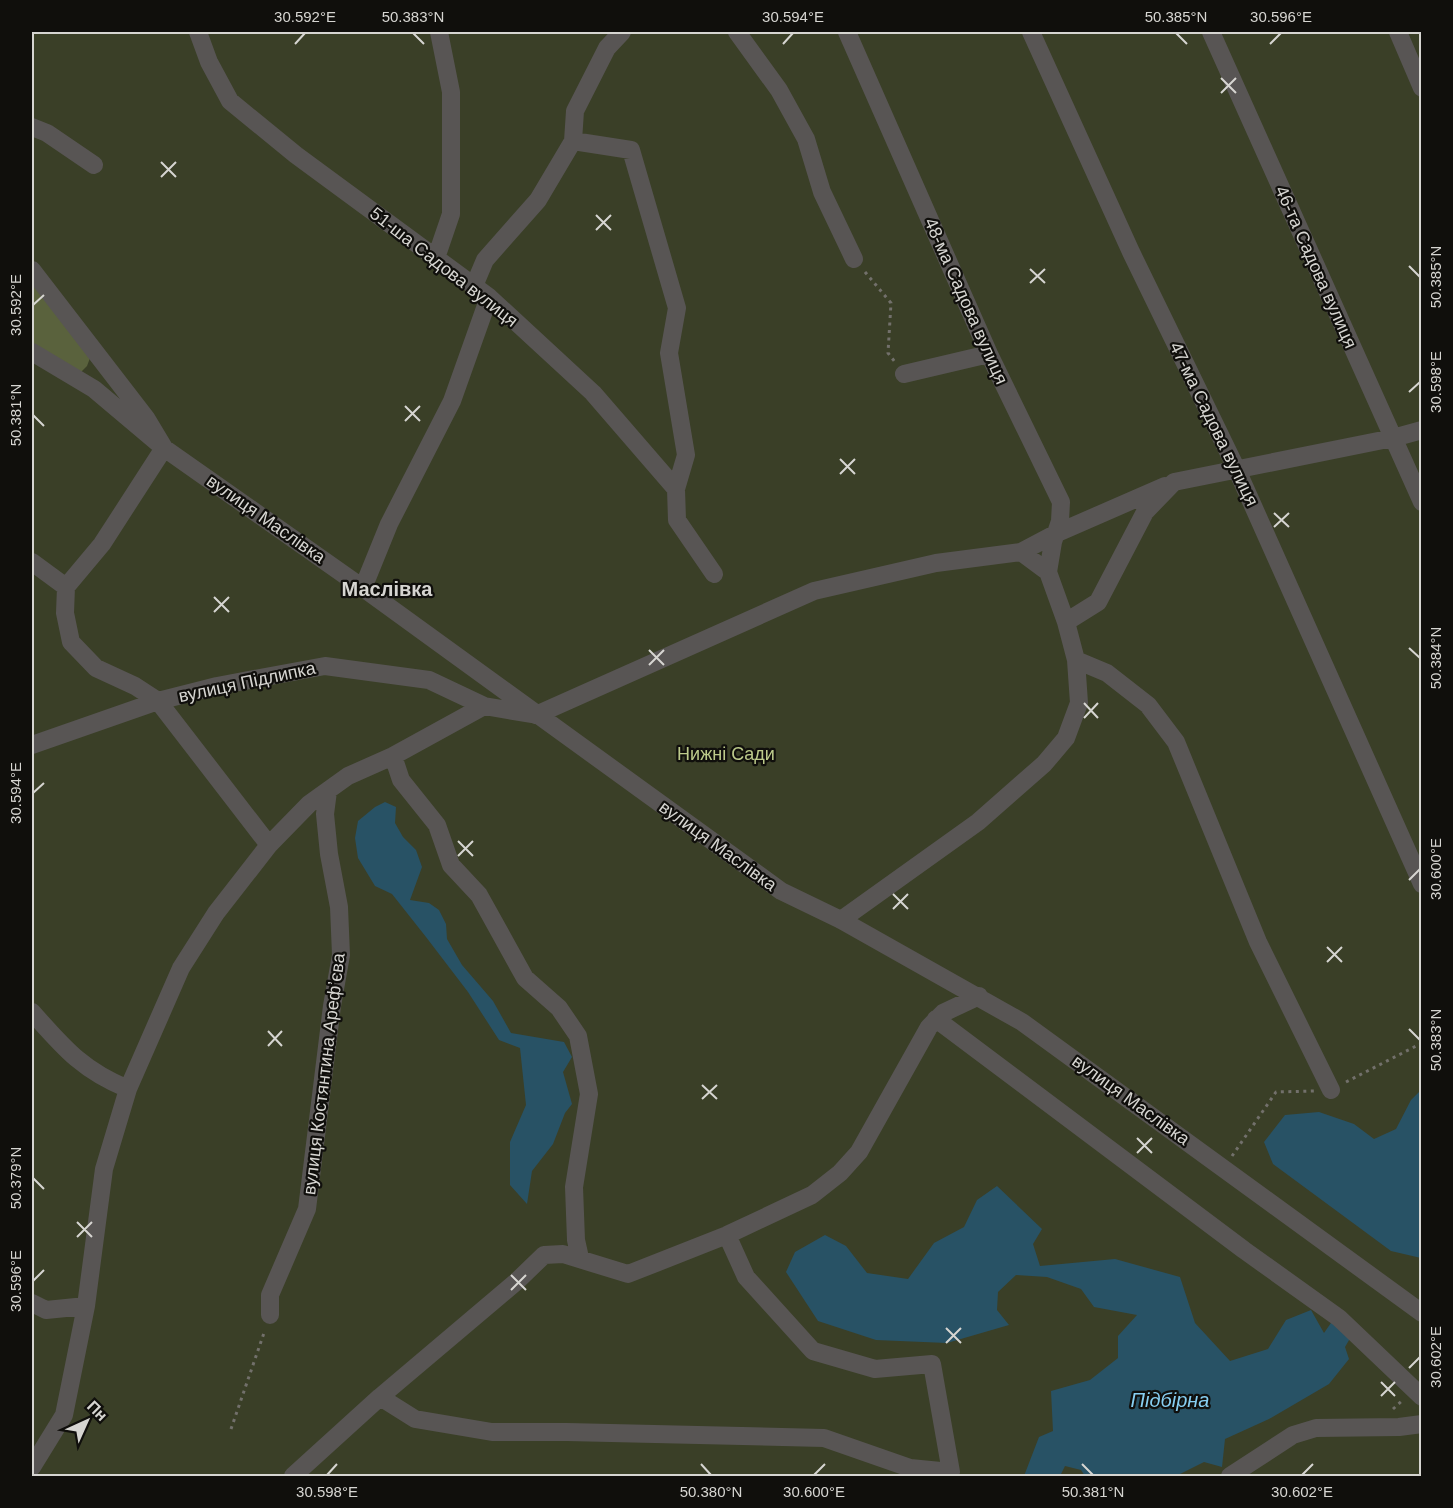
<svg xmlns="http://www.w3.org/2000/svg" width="1453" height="1508" font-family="Arial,sans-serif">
<rect width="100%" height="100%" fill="#282620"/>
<path fill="#3a3f27" d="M 32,32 L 1421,32 L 1421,1476 L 32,1476 Z"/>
<path fill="#5a623d" d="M 32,276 L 90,358 L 87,366 L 81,372 L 32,347 Z"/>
<path fill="#285265" d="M 385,802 L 396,807 L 395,823 L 403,837 L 416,850 L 422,867 L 410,900 L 429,903 L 439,910 L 446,924 L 447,939 L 462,965 L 493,1001 L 511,1033 L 564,1042 L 572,1057 L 563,1072 L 572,1104 L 565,1113 L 553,1144 L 532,1171 L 527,1204 L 510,1185 L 510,1142 L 526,1105 L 520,1048 L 499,1040 L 468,992 L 426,937 L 392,894 L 375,886 L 358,858 L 355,838 L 358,821 L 375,807 Z
M 1421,1090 L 1421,1258 L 1391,1251 L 1273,1164 L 1264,1142 L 1285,1115 L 1319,1112 L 1354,1124 L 1374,1139 L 1396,1129 L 1411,1100 Z
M 997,1186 L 1042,1229 L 1033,1244 L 1040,1266 L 1115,1259 L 1180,1277 L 1195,1323 L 1230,1361 L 1268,1349 L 1286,1320 L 1311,1310 L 1324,1333 L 1333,1320 L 1352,1335 L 1345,1347 L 1349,1359 L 1329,1384 L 1269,1419 L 1225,1439 L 1222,1467 L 1204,1462 L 1176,1476 L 1085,1476 L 1081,1470 L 1065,1466 L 1060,1476 L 1024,1476 L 1039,1437 L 1053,1431 L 1051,1391 L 1090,1380 L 1118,1358 L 1118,1336 L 1137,1315 L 1094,1307 L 1081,1289 L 1047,1277 L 1016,1275 L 998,1292 L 997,1310 L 1009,1325 L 947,1343 L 876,1340 L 818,1321 L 786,1272 L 795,1252 L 825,1235 L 846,1246 L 867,1273 L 908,1279 L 934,1243 L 964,1227 L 977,1200 Z"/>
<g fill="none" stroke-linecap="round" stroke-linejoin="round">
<path stroke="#72706b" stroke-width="3" stroke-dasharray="3 4.5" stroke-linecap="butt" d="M 865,272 L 891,303 L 888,353 L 895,362
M 1346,1082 L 1422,1043
M 1232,1156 L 1276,1092 L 1314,1091
M 1393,1409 L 1403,1400
M 231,1429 L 265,1330"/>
<path stroke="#585554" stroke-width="18" d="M 198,32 L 209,62 L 230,101 L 296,155 L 489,297 L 593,393 L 676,489 L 677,520 L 714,574
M 622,32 L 607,48 L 575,111 L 573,141 L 631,150 L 677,308 L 669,353 L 686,455 L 676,489
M 737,32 L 779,90 L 806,139 L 822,192 L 854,259
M 847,32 L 989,354 L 1061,502 L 1060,521 L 1053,542 L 1048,572
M 1031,32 L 1131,252 L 1237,470 L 1422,884
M 1211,32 L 1422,502
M 1398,32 L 1422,88
M 32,127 L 47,133 L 94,165
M 436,258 L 451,214 L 451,92 L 439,32
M 32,270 L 146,418 L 164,448 L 102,544 L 66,587
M 474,286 L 485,260 L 538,200 L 573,141
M 32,352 L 94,389 L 164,448 L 363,588 L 781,891 L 841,920 L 1022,1022 L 1422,1313
M 904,374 L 989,354
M 1021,552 L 1055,534 L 1165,486
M 32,562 L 66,587 L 65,613 L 71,642 L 96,668 L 135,686 L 158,701 L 269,845
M 363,588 L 389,524 L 452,401 L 489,297
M 1066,622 L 1098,602 L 1145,512 L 1174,482 L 1393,438 L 1422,430
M 1076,660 L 1107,673 L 1148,705 L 1176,742 L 1258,942 L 1331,1090
M 536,715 L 814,591 L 936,563 L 1021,552 L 1048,572 L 1066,622 L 1076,660 L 1079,703 L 1066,738 L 1044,764 L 978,822 L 841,920
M 32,745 L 158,701 L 217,686 L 325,666 L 429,680 L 484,706 L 531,714
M 393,756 L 401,780 L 437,825 L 451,865 L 479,895 L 525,978 L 559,1008 L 578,1036 L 589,1094 L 574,1187 L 576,1240 L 580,1258
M 32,1012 C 64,1048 82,1070 128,1089
M 936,1019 L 1244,1250 L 1339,1318 L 1422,1397
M 32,1303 L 46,1310 L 86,1306
M 270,1315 L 270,1295 L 307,1209 L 332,1006 L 341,955 L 339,907 L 329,854 L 325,814 L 328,791
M 380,1397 L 415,1419 L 492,1432 L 567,1432 L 824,1438 L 910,1468 L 951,1472 L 932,1364 L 875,1369 L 813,1351 L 746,1277 L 727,1235
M 32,1467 L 64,1415 L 86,1306 L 104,1169 L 128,1089 L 181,968 L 216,913 L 269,845 L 309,804 L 348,776 L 393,756 L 484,706
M 293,1476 L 380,1397 L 516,1282 L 544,1255 L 563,1254 L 628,1274 L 727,1235 L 812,1195 L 840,1173 L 859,1152 L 929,1027 L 943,1013 L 979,996
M 1230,1476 L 1293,1435 L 1316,1428 L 1399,1427 L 1422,1424"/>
</g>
<path fill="none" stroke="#d6d5d1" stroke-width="2" d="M 413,33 L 424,44M 1176,33 L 1187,44M 295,44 L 305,33M 783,44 L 793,33M 1270,44 L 1281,33M 1221,78 L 1236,93M 1221,93 L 1236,78M 161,162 L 176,177M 161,177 L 176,162M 596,215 L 611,230M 596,230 L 611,215M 1409,266 L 1420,277M 1030,269 L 1045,283M 1030,283 L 1045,269M 33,305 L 44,295M 1409,392 L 1420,382M 405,406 L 420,421M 33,415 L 44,426M 405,421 L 420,406M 840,459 L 855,474M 840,474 L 855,459M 1274,513 L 1289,527M 1274,527 L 1289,513M 214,597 L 229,612M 214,612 L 229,597M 1409,648 L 1420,658M 649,650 L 664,665M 649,665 L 664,650M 1084,703 L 1098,718M 1084,718 L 1098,703M 33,793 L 44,783M 458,841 L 473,856M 458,856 L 473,841M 1409,880 L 1420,869M 893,894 L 908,909M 893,909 L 908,894M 1327,947 L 1342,962M 1327,962 L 1342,947M 1409,1029 L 1420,1040M 268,1031 L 282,1046M 268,1046 L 282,1031M 702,1085 L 717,1099M 702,1099 L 717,1085M 1137,1138 L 1152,1153M 1137,1153 L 1152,1138M 33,1178 L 44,1189M 77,1222 L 92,1237M 77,1237 L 92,1222M 511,1275 L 526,1290M 33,1281 L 44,1270M 511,1290 L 526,1275M 946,1328 L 961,1343M 946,1343 L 961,1328M 1409,1368 L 1420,1357M 1381,1382 L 1395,1396M 1381,1396 L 1395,1382M 701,1464 L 711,1475M 1082,1464 L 1093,1475M 327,1475 L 337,1464M 814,1475 L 825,1464M 1302,1475 L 1313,1464"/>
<g text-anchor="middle" stroke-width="4.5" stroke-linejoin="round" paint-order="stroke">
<g font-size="18" fill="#d6d5d1" stroke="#100f0c">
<text transform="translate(444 267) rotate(38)" y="6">51-ша Садова вулиця</text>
<text transform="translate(1316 267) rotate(66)" y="6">46-та Садова вулиця</text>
<text transform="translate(966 301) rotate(66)" y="6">48-ма Садова вулиця</text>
<text transform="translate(1214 424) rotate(64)" y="6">47-ма Садова вулиця</text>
<text transform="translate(266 519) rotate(35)" y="6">вулиця Маслівка</text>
<text transform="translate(247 682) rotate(-12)" y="6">вулиця Підлипка</text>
<text transform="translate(718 846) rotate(36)" y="6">вулиця Маслівка</text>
<text transform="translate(324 1074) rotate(-83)" y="6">вулиця Костянтина Арефʼєва</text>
<text transform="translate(1131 1100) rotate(36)" y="6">вулиця Маслівка</text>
</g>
<g font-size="18" fill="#bdcb8b" stroke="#100f0c">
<text x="726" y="760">Нижні Сади</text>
</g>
<g font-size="20" font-weight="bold" fill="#d6d5d1" stroke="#100f0c">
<text x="387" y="596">Маслівка</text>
</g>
<g font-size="20" font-style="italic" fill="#87cef1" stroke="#100f0c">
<text x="1170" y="1407">Підбірна</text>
</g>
</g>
<rect width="1453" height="1508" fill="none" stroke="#100f0c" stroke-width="66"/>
<g transform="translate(87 1421) rotate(45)" stroke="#100f0c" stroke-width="4.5" paint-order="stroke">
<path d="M0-4.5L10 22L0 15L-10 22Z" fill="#d6d5d1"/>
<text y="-9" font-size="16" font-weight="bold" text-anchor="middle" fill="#d6d5d1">Пн</text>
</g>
<rect x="33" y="33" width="1387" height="1442" fill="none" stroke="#d6d5d1" stroke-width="2"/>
<g font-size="15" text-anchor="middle" fill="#d6d5d1">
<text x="305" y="22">30.592°E</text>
<text x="413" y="22">50.383°N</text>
<text x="793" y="22">30.594°E</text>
<text x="1176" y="22">50.385°N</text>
<text x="1281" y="22">30.596°E</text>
<text transform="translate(1436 277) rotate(-90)" y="5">50.385°N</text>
<text transform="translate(16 305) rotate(-90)" y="5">30.592°E</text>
<text transform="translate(1436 382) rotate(-90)" y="5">30.598°E</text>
<text transform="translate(16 415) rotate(-90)" y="5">50.381°N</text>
<text transform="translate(1436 658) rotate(-90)" y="5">50.384°N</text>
<text transform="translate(16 793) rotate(-90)" y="5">30.594°E</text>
<text transform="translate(1436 869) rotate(-90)" y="5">30.600°E</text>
<text transform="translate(1436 1040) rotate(-90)" y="5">50.383°N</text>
<text transform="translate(16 1178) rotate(-90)" y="5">50.379°N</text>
<text transform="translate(16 1281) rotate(-90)" y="5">30.596°E</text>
<text transform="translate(1436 1357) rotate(-90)" y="5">30.602°E</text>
<text x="327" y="1497">30.598°E</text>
<text x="711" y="1497">50.380°N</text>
<text x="814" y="1497">30.600°E</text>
<text x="1093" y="1497">50.381°N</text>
<text x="1302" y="1497">30.602°E</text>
</g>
</svg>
